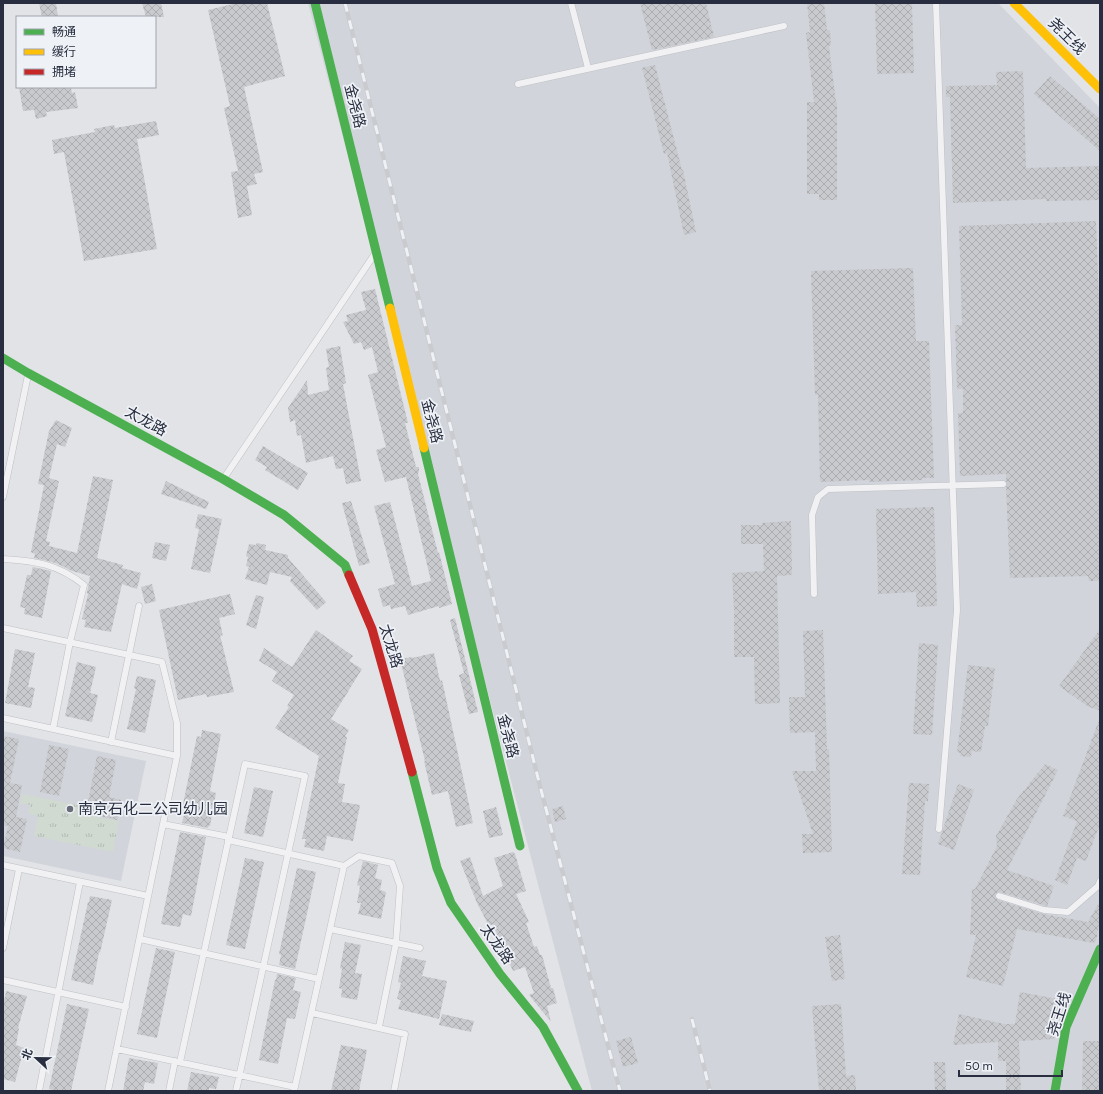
<svg xmlns="http://www.w3.org/2000/svg" width="1103" height="1094" font-family="Figtree,'Noto Sans SC',sans-serif">
<defs>
<pattern id="park-tufts" width="24" height="20" patternUnits="userSpaceOnUse"><rect width="24" height="20" fill="#d0dad1"/><path d="M3 7l-1-3M5 7V3M7 7l1-3M15 17l-1-3M17 17v-4M19 17l1-3" fill="none" stroke="#b3bbb4"/></pattern>
<pattern id="building-cross-hatch" width="8" height="8" patternUnits="userSpaceOnUse"><rect width="8" height="8" fill="#c8cace"/><path d="M0 0l8 8M0 8l8-8" fill="none" stroke="#acaeb2"/></pattern>
</defs>
<rect width="100%" height="100%" fill="#e1e3e6"/>
<path fill="#d1d4db" d="M 308,3 L 998,3 L 1100,108 L 1100,1091 L 592,1091 Z
M 3,731 L 146,761 L 121,881 L 3,856 Z"/>
<path fill="url(#park-tufts)" d="M 22,794 L 92,808 L 90,816 L 119,821 L 113,852 L 34,836 L 38,816 L 29,814 L 30,805 L 20,803 Z"/>
<path fill="url(#building-cross-hatch)" d="M 39,3 L 56,3 L 58,17 L 42,17 Z
M 142,3 L 161,3 L 164,17 L 146,17 Z
M 237,3 L 267,3 L 285,76 L 244,87 L 263,172 L 254,174 L 257,184 L 247,186 L 252,215 L 238,218 L 231,172 L 238,171 L 224,108 L 230,106 L 208,10 Z
M 640,3 L 706,3 L 714,37 L 652,50 Z
M 807,3 L 824,3 L 827,30 L 830,30 L 831,45 L 829,46 L 836,102 L 837,102 L 837,200 L 819,200 L 819,194 L 807,194 L 807,102 L 814,102 L 806,33 L 810,32 Z
M 875,3 L 912,3 L 914,73 L 877,74 Z
M 655,65 L 682,170 L 683,170 L 696,232 L 684,235 L 667,153 L 664,154 L 642,68 Z
M 1023,71 L 1026,168 L 1100,166 L 1100,200 L 1046,201 L 1046,199 L 953,203 L 950,97 L 946,97 L 946,86 L 997,85 L 996,72 Z
M 1050,76 L 1100,119 L 1100,151 L 1034,94 Z
M 19,87 L 71,87 L 72,93 L 75,92 L 78,108 L 46,112 L 47,116 L 36,119 L 34,110 L 23,111 Z
M 156,121 L 159,135 L 137,139 L 157,249 L 84,261 L 64,152 L 54,154 L 52,140 L 95,132 L 94,129 L 114,125 L 115,128 Z
M 1096,221 L 1100,329 L 1100,581 L 1089,581 L 1088,576 L 1010,578 L 1006,487 L 1007,483 L 1006,481 L 1006,474 L 960,476 L 958,413 L 963,413 L 963,389 L 957,389 L 955,325 L 962,325 L 959,226 Z
M 913,268 L 916,341 L 929,341 L 934,478 L 922,478 L 922,480 L 869,482 L 869,480 L 820,482 L 818,395 L 815,395 L 811,271 Z
M 375,289 L 408,423 L 405,423 L 416,467 L 419,467 L 419,471 L 418,474 L 438,553 L 439,552 L 452,604 L 439,608 L 439,606 L 408,615 L 405,606 L 391,609 L 390,605 L 383,607 L 378,589 L 395,584 L 374,506 L 390,502 L 412,586 L 431,581 L 406,477 L 385,482 L 376,450 L 386,447 L 368,375 L 378,372 L 372,347 L 364,350 L 361,342 L 354,344 L 343,322 L 348,321 L 346,315 L 366,310 L 361,292 Z
M 340,346 L 346,383 L 343,384 L 361,481 L 346,484 L 343,468 L 336,469 L 333,456 L 306,463 L 301,435 L 297,436 L 295,420 L 290,422 L 288,408 L 307,380 L 308,395 L 329,390 L 326,368 L 329,367 L 326,349 Z
M 56,420 L 72,428 L 65,447 L 57,444 L 49,478 L 59,481 L 46,541 L 50,542 L 49,546 L 77,553 L 93,476 L 113,480 L 97,558 L 123,565 L 122,568 L 141,573 L 137,589 L 122,584 L 111,632 L 84,627 L 86,620 L 82,619 L 88,594 L 87,593 L 90,576 L 72,571 L 58,564 L 48,561 L 34,558 L 35,554 L 31,552 L 44,485 L 38,484 L 49,431 Z
M 263,446 L 308,473 L 298,490 L 265,470 L 267,467 L 255,460 Z
M 166,481 L 209,502 L 206,509 L 161,494 Z
M 351,501 L 370,563 L 359,566 L 342,503 Z
M 934,507 L 937,606 L 917,607 L 916,592 L 878,594 L 876,509 Z
M 198,514 L 222,519 L 210,573 L 191,569 L 199,529 L 195,528 Z
M 791,521 L 792,575 L 777,576 L 780,703 L 755,704 L 754,657 L 734,657 L 734,611 L 732,573 L 764,571 L 763,544 L 741,544 L 741,525 L 762,525 L 762,523 Z
M 155,542 L 170,545 L 166,561 L 152,558 Z
M 257,543 L 266,545 L 265,550 L 288,555 L 288,558 L 326,602 L 317,610 L 290,581 L 292,577 L 270,572 L 267,585 L 245,579 L 249,567 L 246,566 L 248,557 L 246,556 L 249,544 L 256,545 Z
M 33,567 L 51,571 L 42,618 L 24,614 L 25,608 L 20,607 L 27,575 L 31,575 Z
M 152,584 L 156,601 L 145,604 L 141,587 Z
M 230,594 L 235,614 L 219,618 L 223,636 L 220,635 L 234,692 L 207,697 L 206,694 L 178,700 L 159,610 Z
M 256,595 L 264,597 L 256,629 L 246,625 Z
M 455,618 L 478,712 L 469,714 L 459,675 L 464,673 L 450,620 Z
M 1100,629 L 1100,711 L 1090,707 L 1090,708 L 1059,686 Z
M 316,630 L 353,656 L 349,661 L 362,669 L 331,719 L 349,730 L 345,736 L 347,737 L 338,783 L 345,784 L 342,802 L 360,805 L 353,841 L 327,836 L 324,851 L 304,847 L 306,839 L 302,839 L 319,756 L 275,728 L 289,707 L 287,706 L 294,695 L 272,681 L 277,672 L 259,661 L 264,648 L 292,667 Z
M 823,630 L 827,749 L 829,749 L 832,852 L 803,853 L 802,834 L 813,834 L 792,771 L 816,771 L 815,732 L 790,733 L 789,697 L 805,697 L 803,631 Z
M 919,643 L 938,645 L 932,735 L 913,734 Z
M 15,649 L 35,653 L 28,687 L 35,688 L 31,708 L 5,703 Z
M 434,653 L 440,681 L 442,680 L 473,823 L 456,827 L 448,791 L 432,795 L 424,761 L 425,761 L 400,659 L 412,657 L 412,658 Z
M 77,662 L 96,667 L 90,693 L 98,695 L 92,722 L 65,716 Z
M 968,665 L 995,668 L 988,726 L 985,726 L 981,752 L 972,751 L 971,757 L 960,756 L 961,753 L 957,752 Z
M 137,676 L 156,680 L 145,733 L 127,729 L 136,689 L 134,688 Z
M 1099,720 L 1100,721 L 1100,830 L 1098,829 L 1086,861 L 1077,858 L 1067,885 L 1055,880 L 1077,821 L 1063,816 Z
M 202,730 L 221,734 L 210,791 L 216,793 L 210,826 L 209,825 L 208,828 L 182,823 L 184,815 L 181,814 L 197,736 L 201,737 Z
M 3,736 L 19,739 L 10,783 L 22,785 L 16,817 L 27,819 L 20,852 L 3,848 L 8,826 L 3,825 Z
M 49,745 L 69,749 L 59,796 L 40,792 Z
M 97,756 L 116,760 L 109,797 L 121,800 L 117,820 L 91,814 L 94,803 L 88,802 Z
M 1045,764 L 1058,770 L 1007,870 L 1054,886 L 1047,906 L 1000,892 L 996,893 L 995,897 L 998,900 L 1043,914 L 1088,922 L 1100,901 L 1100,919 L 1096,941 L 1093,943 L 1017,929 L 1003,986 L 966,977 L 976,935 L 970,935 L 972,889 L 975,889 L 997,846 L 996,836 L 1017,799 Z
M 909,783 L 929,784 L 928,801 L 925,801 L 920,875 L 902,874 Z
M 958,784 L 974,790 L 954,850 L 938,844 Z
M 254,787 L 273,791 L 263,837 L 244,833 Z
M 563,806 L 566,819 L 555,822 L 552,809 Z
M 496,807 L 503,835 L 489,838 L 483,811 Z
M 180,832 L 206,837 L 191,916 L 183,914 L 180,927 L 161,924 Z
M 513,852 L 515,854 L 526,891 L 516,894 L 529,922 L 526,923 L 534,947 L 537,946 L 540,955 L 542,955 L 551,988 L 553,988 L 557,1003 L 547,1006 L 551,1022 L 529,995 L 534,993 L 525,967 L 513,971 L 506,956 L 505,956 L 493,924 L 489,926 L 477,903 L 460,861 L 470,857 L 483,896 L 503,886 L 494,858 Z
M 245,858 L 264,862 L 245,949 L 226,945 Z
M 363,861 L 378,865 L 375,878 L 382,880 L 380,890 L 386,892 L 381,919 L 358,914 L 361,903 L 357,903 L 360,886 L 357,885 Z
M 297,868 L 316,872 L 295,969 L 279,965 L 281,955 L 279,954 Z
M 90,896 L 112,900 L 100,953 L 99,952 L 93,985 L 71,980 L 88,902 L 89,902 Z
M 840,935 L 845,979 L 832,981 L 825,937 Z
M 345,942 L 361,945 L 355,973 L 362,974 L 357,1000 L 341,997 L 342,989 L 339,988 L 342,969 L 340,968 Z
M 156,948 L 175,952 L 157,1038 L 137,1034 Z
M 403,956 L 426,961 L 422,976 L 447,981 L 439,1019 L 398,1009 L 401,1000 L 397,999 L 401,983 L 398,982 Z
M 277,974 L 296,978 L 293,990 L 301,992 L 295,1019 L 287,1018 L 278,1064 L 259,1060 L 275,980 L 276,980 Z
M 6,991 L 27,996 L 18,1028 L 19,1028 L 16,1045 L 24,1048 L 15,1082 L 3,1079 L 3,997 L 5,998 Z
M 1020,992 L 1063,1000 L 1060,1017 L 1056,1016 L 1057,1025 L 1054,1039 L 1019,1041 L 1021,1091 L 1006,1091 L 1006,1061 L 998,1061 L 998,1042 L 953,1045 L 959,1014 L 1004,1024 L 1015,1024 Z
M 67,1004 L 89,1009 L 71,1091 L 56,1091 L 49,1089 Z
M 841,1004 L 846,1076 L 855,1075 L 856,1091 L 819,1091 L 812,1006 Z
M 442,1014 L 474,1021 L 471,1032 L 439,1025 Z
M 631,1037 L 638,1063 L 623,1067 L 616,1041 Z
M 1083,1041 L 1100,1041 L 1100,1091 L 1082,1091 Z
M 341,1045 L 367,1050 L 359,1091 L 331,1091 Z
M 129,1058 L 158,1063 L 154,1084 L 145,1082 L 143,1091 L 123,1091 Z
M 934,1062 L 945,1062 L 946,1091 L 935,1091 Z
M 191,1072 L 219,1077 L 216,1089 L 209,1088 L 209,1091 L 187,1091 Z"/>
<g fill="none" stroke-linecap="round" stroke-linejoin="round">
<g stroke="#bec0c3" stroke-width="7">
<path id="lane" d="M 571,3 L 588,68
M 936,3 L 957,610 L 939,829
M 518,84 L 784,26
M 224,478 L 374,255
M 3,497 L 28,375
M 3,559 C 36,561 58,564 84,585 L 70,642 L 53,729
M 814,594 L 812,515 L 818,497 L 828,489 L 1003,484
M 3,628 L 162,662 L 177,723 L 177,756 L 108,1091
M 3,718 L 177,756
M 111,742 L 139,606
M 163,824 L 229,837
M 228,840 L 344,866
M 3,865 L 148,896
M 999,896 L 1044,910 L 1068,912 L 1098,886 L 1100,881
M 330,929 L 420,948
M 140,939 L 319,979
M 3,948 L 19,869
M 3,980 L 126,1007
M 312,1013 L 405,1034 L 394,1091
M 117,1049 L 295,1087
M 180,1062 L 245,764 L 305,776 L 236,1091
M 39,1091 L 80,882
M 169,1091 L 175,1061
M 294,1091 L 344,866 L 359,856 L 392,863 L 400,886 L 396,943 L 379,1027"/>
</g>
<use href="#lane" stroke="#f1f1f3" stroke-width="6"/>
<path stroke="#4caf50" stroke-width="9" d="M 315,3 L 390,308
M 3,358 L 28,373 L 223,479 L 284,515 L 345,565 L 349,575
M 424,448 L 520,846
M 412,772 L 437,868 L 451,903 L 500,974 L 543,1027 L 578,1091
M 1055,1091 L 1066,1027 L 1100,949"/>
<path stroke="#ffc107" stroke-width="9" d="M 1014,3 L 1100,89
M 390,308 L 424,448"/>
<path stroke="#c62828" stroke-width="9" d="M 349,575 L 372,629 L 412,772"/>
<g stroke="#cacbce" stroke-width="4.5">
<path id="rail" d="M 345,3 L 540,786 L 620,1091
M 692,1019 L 710,1091"/>
</g>
<use href="#rail" stroke="#eef1f6" stroke-width="3" stroke-dasharray="9" stroke-linecap="butt"/>
</g>
<circle fill="#696d79" stroke="#eef1f6" stroke-width="1.5" cx="70" cy="809" r="4"/>
<g text-anchor="middle" stroke-width="3.5" stroke-linejoin="round" paint-order="stroke">
<g font-size="15" fill="#282e3f" stroke="#eef1f6">
<text transform="translate(1067 36) rotate(45)" y="5">尧王线</text>
<text transform="translate(355 106) rotate(76)" y="5">金尧路</text>
<text transform="translate(146 421) rotate(29)" y="5">太龙路</text>
<text transform="translate(432 421) rotate(76)" y="5">金尧路</text>
<text transform="translate(391 646) rotate(73)" y="5">太龙路</text>
<text transform="translate(508 736) rotate(76)" y="5">金尧路</text>
<text transform="translate(497 944) rotate(55)" y="5">太龙路</text>
<text transform="translate(1059 1014) rotate(-72)" y="5">尧王线</text>
</g>
<g font-size="15" fill="#282e3f" stroke="#eef1f6" text-anchor="start">
<text x="78" y="814">南京石化二公司幼儿园</text>
</g>
</g>
<rect width="1103" height="1094" fill="none" stroke="#282e3f" stroke-width="8"/>
<rect x="16" y="16" width="140" height="72" fill="#eef1f6" stroke="#9fa3ad"/>
<rect x="24" y="29" width="20" height="6" fill="#4caf50" stroke="#9fa3ad"/>
<text x="52" y="36" font-size="12" fill="#282e3f">畅通</text>
<rect x="24" y="49" width="20" height="6" fill="#ffc107" stroke="#9fa3ad"/>
<text x="52" y="56" font-size="12" fill="#282e3f">缓行</text>
<rect x="24" y="69" width="20" height="6" fill="#c62828" stroke="#9fa3ad"/>
<text x="52" y="76" font-size="12" fill="#282e3f">拥堵</text>
<g transform="translate(36 1058) rotate(292)" stroke="#eef1f6" stroke-width="3" paint-order="stroke">
<path d="M0-3L7 15L0 10L-7 15Z" fill="#282e3f"/>
<text y="-6" font-size="11" font-weight="bold" text-anchor="middle" fill="#282e3f">北</text>
</g>
<path d="M959 1070v6h103v-6" fill="none" stroke="#282e3f" stroke-width="2"/>
<text x="965" y="1070" font-size="12" fill="#282e3f" stroke="#eef1f6" stroke-width="3" paint-order="stroke">50 m</text>
</svg>
